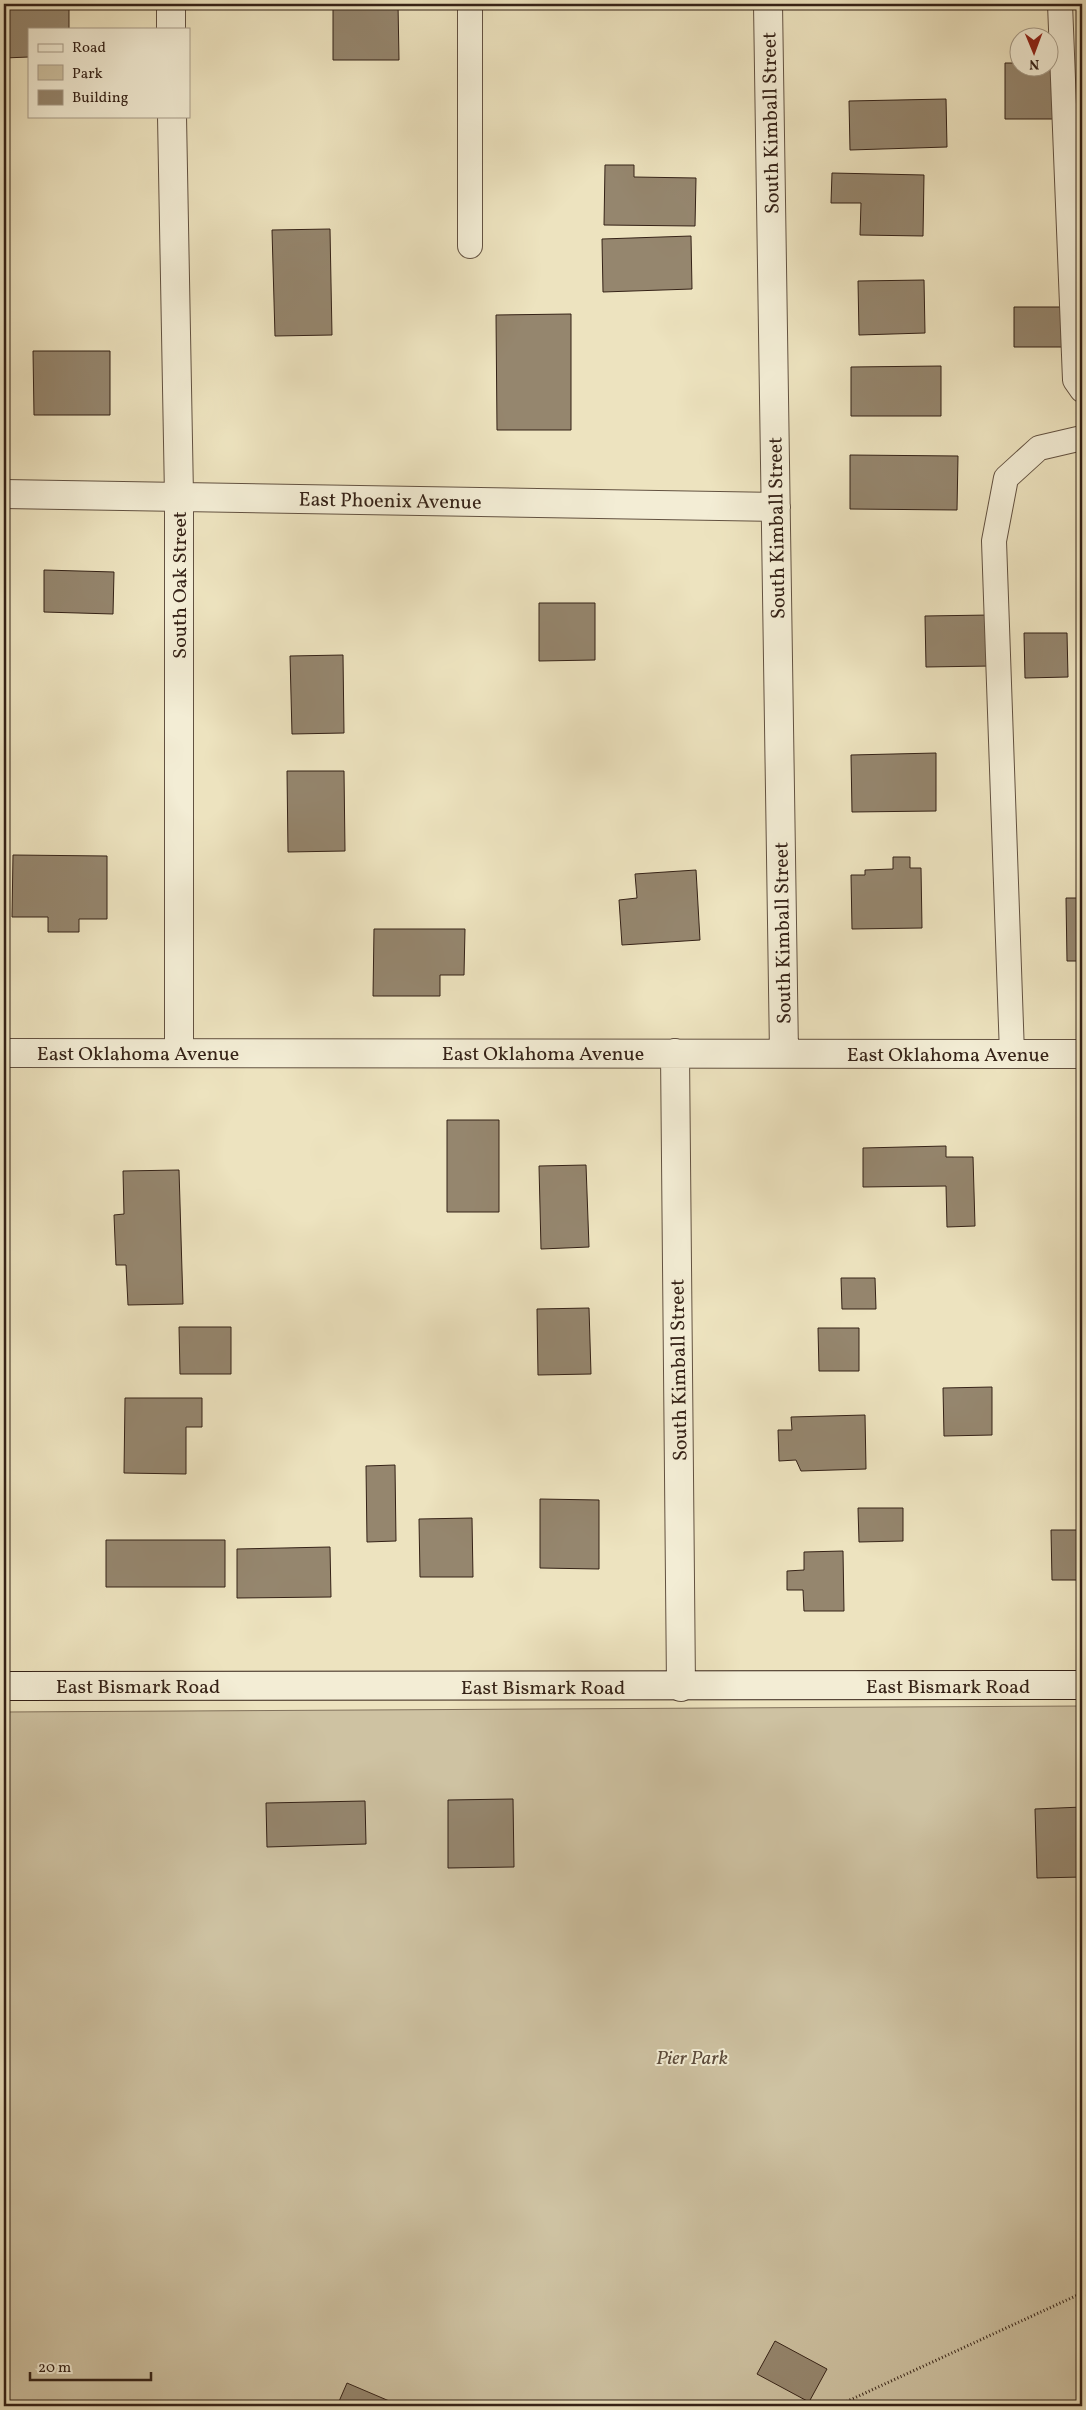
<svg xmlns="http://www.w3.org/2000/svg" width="1086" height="2410" font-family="Vollkorn,serif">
<rect width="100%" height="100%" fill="#ede3bf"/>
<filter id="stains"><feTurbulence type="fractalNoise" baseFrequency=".004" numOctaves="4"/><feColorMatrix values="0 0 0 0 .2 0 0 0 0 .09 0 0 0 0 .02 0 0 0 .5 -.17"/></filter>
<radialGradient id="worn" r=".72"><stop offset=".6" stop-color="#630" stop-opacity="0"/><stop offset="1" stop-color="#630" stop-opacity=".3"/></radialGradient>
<path fill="#cec2a2" stroke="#82725c" d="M 1082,1706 L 1082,2406 L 4,2406 L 4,1712 Z"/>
<path fill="#95866e" stroke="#352217" d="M 333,4 L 398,4 L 399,60 L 333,60 Z
M 617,4 L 686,4 L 686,6 L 617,7 Z
M 4,6 L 69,6 L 69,29 L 29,29 L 29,57 L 4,58 Z
M 1005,63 L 1018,63 L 1018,68 L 1048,68 L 1048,63 L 1056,63 L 1056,119 L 1005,119 Z
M 946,99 L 947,147 L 850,150 L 849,101 Z
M 605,165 L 634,165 L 634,177 L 696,178 L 695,226 L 604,225 Z
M 832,173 L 924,175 L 923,236 L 860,235 L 861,203 L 831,203 Z
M 330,229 L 332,335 L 275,336 L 272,230 Z
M 691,236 L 692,289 L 603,292 L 602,239 Z
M 924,280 L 925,333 L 859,335 L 858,281 Z
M 1014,307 L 1065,307 L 1066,347 L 1014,347 Z
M 571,314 L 571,430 L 497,430 L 496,315 Z
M 33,351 L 110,351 L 110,415 L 34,415 Z
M 941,366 L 941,416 L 851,416 L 851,367 Z
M 850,455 L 958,456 L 957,510 L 850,509 Z
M 44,570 L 114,572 L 113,614 L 44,612 Z
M 539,603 L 595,603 L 595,660 L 539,661 Z
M 990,615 L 991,666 L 926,667 L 925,616 Z
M 1024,633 L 1067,633 L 1068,677 L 1025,678 Z
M 343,655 L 344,733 L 292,734 L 290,656 Z
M 936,753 L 936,811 L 852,812 L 851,755 Z
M 287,771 L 344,771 L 345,851 L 288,852 Z
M 13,855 L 107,856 L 107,919 L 79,919 L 79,932 L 48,932 L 48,917 L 12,917 Z
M 893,857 L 910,857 L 910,868 L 921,868 L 922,928 L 852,929 L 851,875 L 865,875 L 865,870 L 893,869 Z
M 696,870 L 700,940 L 622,945 L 619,900 L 637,898 L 635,874 Z
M 1066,898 L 1082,898 L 1082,961 L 1067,961 Z
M 374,929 L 465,929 L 464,975 L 440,975 L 440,996 L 373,996 Z
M 447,1120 L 499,1120 L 499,1212 L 447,1212 Z
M 946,1146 L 946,1157 L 973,1157 L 975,1226 L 947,1227 L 946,1186 L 863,1187 L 863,1148 Z
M 586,1165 L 589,1247 L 541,1249 L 539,1166 Z
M 179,1170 L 183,1304 L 128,1305 L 126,1265 L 116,1265 L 114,1215 L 124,1214 L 123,1171 Z
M 841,1278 L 875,1278 L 876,1309 L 842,1309 Z
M 589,1308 L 591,1374 L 538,1375 L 537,1309 Z
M 179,1327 L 231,1327 L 231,1374 L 180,1374 Z
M 818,1328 L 859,1328 L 859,1371 L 819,1371 Z
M 992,1387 L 992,1435 L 944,1436 L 943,1388 Z
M 125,1398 L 202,1398 L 202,1427 L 186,1427 L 186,1474 L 124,1473 Z
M 865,1415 L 866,1469 L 801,1471 L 796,1460 L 779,1461 L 778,1430 L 792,1430 L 791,1417 Z
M 395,1465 L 396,1541 L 367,1542 L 366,1466 Z
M 540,1499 L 599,1500 L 599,1569 L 540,1568 Z
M 858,1508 L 903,1508 L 903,1541 L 859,1542 Z
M 472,1518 L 473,1577 L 420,1577 L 419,1519 Z
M 1051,1530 L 1081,1530 L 1082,1580 L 1052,1580 Z
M 106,1540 L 225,1540 L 225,1587 L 106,1587 Z
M 330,1547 L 331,1597 L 237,1598 L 237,1549 Z
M 843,1551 L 844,1611 L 804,1611 L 803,1590 L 787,1590 L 787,1571 L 804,1570 L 804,1552 Z
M 513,1799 L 514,1867 L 448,1868 L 448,1800 Z
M 365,1801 L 366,1844 L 267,1847 L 266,1803 Z
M 1082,1807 L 1082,1877 L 1037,1878 L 1035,1809 Z
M 775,2341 L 827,2369 L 809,2402 L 757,2374 Z
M 347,2383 L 401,2406 L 337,2406 Z"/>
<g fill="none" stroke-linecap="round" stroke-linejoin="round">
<g stroke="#635241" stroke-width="26">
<path id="lane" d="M 1060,4 L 1075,380 L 1082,390
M 470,246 L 470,4
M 1012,1054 L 994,541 L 1006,478 L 1039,448 L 1082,438"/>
</g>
<g stroke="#635241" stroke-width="30">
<path id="street" d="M 171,4 L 171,29
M 768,4 L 784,1053
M 172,116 L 179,496 L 179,1053
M 4,494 L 776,507
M 4,1053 L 1082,1054
M 675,1053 L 681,1687"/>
</g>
<g stroke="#352217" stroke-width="30">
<path id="secondary" d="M 4,1686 L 1082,1685"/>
</g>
<path stroke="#352217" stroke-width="3" stroke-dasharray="1 2.5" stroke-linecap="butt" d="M 837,2406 L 1082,2293"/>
<use href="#lane" stroke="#f3edd5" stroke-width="24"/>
<use href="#street" stroke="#f3edd5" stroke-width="28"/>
<use href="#secondary" stroke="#f3edd5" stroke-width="28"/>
</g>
<g text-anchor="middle" stroke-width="4" stroke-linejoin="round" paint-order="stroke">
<g font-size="20" fill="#352217" stroke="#f3edd5">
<text transform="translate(770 123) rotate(-91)" y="7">South Kimball Street</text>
<text transform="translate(390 500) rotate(1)" y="7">East Phoenix Avenue</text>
<text transform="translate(776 528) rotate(-91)" y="7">South Kimball Street</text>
<text transform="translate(179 585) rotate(-90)" y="7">South Oak Street</text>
<text transform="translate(782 933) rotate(-91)" y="7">South Kimball Street</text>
<text x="138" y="1060">East Oklahoma Avenue</text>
<text x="543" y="1060">East Oklahoma Avenue</text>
<text x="948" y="1061">East Oklahoma Avenue</text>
<text transform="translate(678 1370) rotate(-91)" y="7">South Kimball Street</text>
<text x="138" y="1693">East Bismark Road</text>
<text x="948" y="1693">East Bismark Road</text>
<text x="543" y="1694">East Bismark Road</text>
</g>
<g font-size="20" font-style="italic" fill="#5b4a3a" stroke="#f3edd5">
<text x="692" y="2064">Pier Park</text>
</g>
</g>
<rect width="1086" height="2410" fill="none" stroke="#ede3bf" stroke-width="20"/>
<rect x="5" y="5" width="1076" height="2400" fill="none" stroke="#352217" stroke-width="2.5"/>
<rect x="10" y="10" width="1066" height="2390" fill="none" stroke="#352217"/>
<rect x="28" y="28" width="162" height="90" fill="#f3edd5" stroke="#a79c89"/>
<rect x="38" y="44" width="25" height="8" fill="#f3edd5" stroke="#a79c89"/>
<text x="72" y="52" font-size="15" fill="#352217">Road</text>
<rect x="38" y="65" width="25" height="15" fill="#cec2a2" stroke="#a79c89"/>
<text x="72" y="78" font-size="15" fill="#352217">Park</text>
<rect x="38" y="90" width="25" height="15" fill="#95866e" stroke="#a79c89"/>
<text x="72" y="102" font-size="15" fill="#352217">Building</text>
<g transform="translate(1034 52) rotate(179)"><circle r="24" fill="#f3edd5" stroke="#a79c89"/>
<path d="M0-4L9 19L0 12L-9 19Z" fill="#8f2418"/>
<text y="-8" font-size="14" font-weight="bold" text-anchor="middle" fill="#352217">N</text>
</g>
<path d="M30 2372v8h121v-8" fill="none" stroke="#352217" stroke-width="2.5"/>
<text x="38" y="2372" font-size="15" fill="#352217" stroke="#f3edd5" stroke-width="4" paint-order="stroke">20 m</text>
<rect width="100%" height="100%" filter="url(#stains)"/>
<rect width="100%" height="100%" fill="url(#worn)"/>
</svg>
